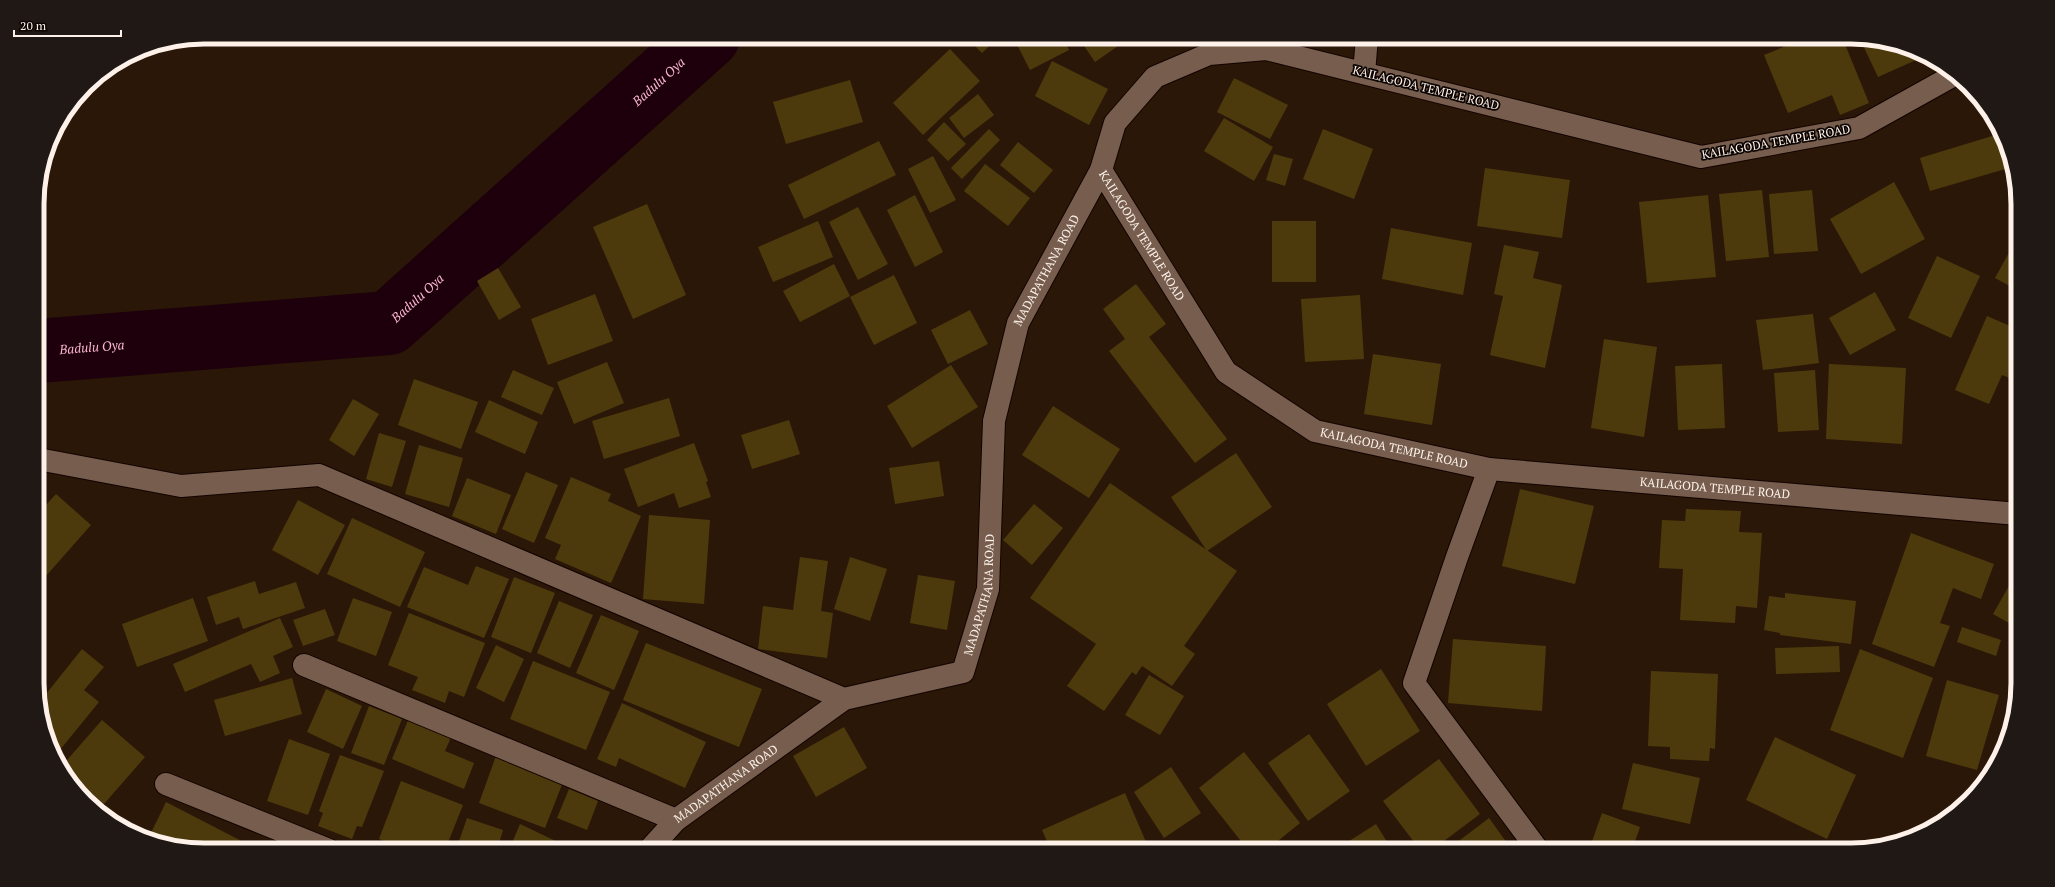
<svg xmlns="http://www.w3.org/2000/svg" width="2055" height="887" font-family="'PT Serif',serif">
<rect width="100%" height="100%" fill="#2b1708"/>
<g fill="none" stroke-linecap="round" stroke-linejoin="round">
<path stroke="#1d000b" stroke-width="64" id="s1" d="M 38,351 L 389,323 L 708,37"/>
</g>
<path fill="#4d3a0c" d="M 966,37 L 999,37 L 982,53 Z
M 1013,37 L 1063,37 L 1069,50 L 1030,70 Z
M 1078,37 L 1131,37 L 1095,62 Z
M 1134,37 L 1147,37 L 1136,42 Z
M 1808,37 L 1842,37 L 1869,103 L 1840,115 L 1832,95 L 1788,113 L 1764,55 Z
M 1860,39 L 1915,50 L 1925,56 L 1878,77 Z
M 950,49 L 980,81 L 923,135 L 893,103 Z
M 1052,61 L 1108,89 L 1089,125 L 1035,96 Z
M 1234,78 L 1288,105 L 1270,139 L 1217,112 Z
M 850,80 L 863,122 L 786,144 L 773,102 Z
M 978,94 L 994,115 L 964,138 L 949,118 Z
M 1224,118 L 1273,147 L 1254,181 L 1204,151 Z
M 944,122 L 966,144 L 948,161 L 927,140 Z
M 989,129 L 1000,140 L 962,179 L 951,168 Z
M 1323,129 L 1373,149 L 1354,199 L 1303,179 Z
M 2002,133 L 2005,140 L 2012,167 L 1930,191 L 1920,158 Z
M 879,141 L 896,175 L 804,219 L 788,185 Z
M 1018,142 L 1053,170 L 1034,193 L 1000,165 Z
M 1274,154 L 1293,159 L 1285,186 L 1266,180 Z
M 933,156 L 956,200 L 930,213 L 908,169 Z
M 985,164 L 1030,198 L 1008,226 L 964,191 Z
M 1485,168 L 1570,180 L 1562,238 L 1477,226 Z
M 1894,182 L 1925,239 L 1861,274 L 1830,219 Z
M 1762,190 L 1769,257 L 1726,261 L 1719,194 Z
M 1812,190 L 1818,251 L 1774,254 L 1769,194 Z
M 915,195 L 943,252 L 915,267 L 887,210 Z
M 1708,195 L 1716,277 L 1647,283 L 1639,202 Z
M 647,204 L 686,295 L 633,319 L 593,227 Z
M 858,207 L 888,264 L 858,280 L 829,222 Z
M 818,221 L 833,257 L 773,282 L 758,247 Z
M 1272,221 L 1316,221 L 1316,282 L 1272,282 Z
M 1391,228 L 1472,243 L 1463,295 L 1382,279 Z
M 2017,238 L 2017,290 L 1995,278 Z
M 1504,245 L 1539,252 L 1533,278 L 1562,285 L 1545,368 L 1490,355 L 1503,296 L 1494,294 Z
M 1937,256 L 1980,276 L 1951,338 L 1908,318 Z
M 834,264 L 850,296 L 800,322 L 783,291 Z
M 498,268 L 521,307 L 499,320 L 477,281 Z
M 894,275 L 917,323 L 874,345 L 850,297 Z
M 1136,284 L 1166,324 L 1149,337 L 1227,439 L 1195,463 L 1109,351 L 1125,339 L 1103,309 Z
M 1875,292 L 1896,330 L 1850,355 L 1829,318 Z
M 595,294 L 613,341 L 548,365 L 531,319 Z
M 1360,295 L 1364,359 L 1305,362 L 1301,299 Z
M 970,310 L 988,344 L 948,364 L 931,330 Z
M 1813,314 L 1819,363 L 1763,370 L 1756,320 Z
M 1987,316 L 2017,329 L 2017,381 L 2002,375 L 1989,404 L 1955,390 Z
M 1604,339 L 1657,347 L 1644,437 L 1591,428 Z
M 1373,354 L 1441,364 L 1432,425 L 1364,414 Z
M 607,362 L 624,403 L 574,424 L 557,382 Z
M 1722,364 L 1725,428 L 1678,430 L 1675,366 Z
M 1829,364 L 1906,368 L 1902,444 L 1826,439 Z
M 951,365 L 978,407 L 912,448 L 887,406 Z
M 513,370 L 554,388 L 542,415 L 501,397 Z
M 1815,370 L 1819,430 L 1778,432 L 1774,373 Z
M 414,379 L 478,402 L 461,449 L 398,425 Z
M 669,398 L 680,436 L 604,459 L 592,421 Z
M 353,399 L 379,414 L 354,456 L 329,440 Z
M 489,400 L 538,422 L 525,454 L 475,432 Z
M 1053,406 L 1120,449 L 1089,498 L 1022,455 Z
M 789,420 L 800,454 L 752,469 L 741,435 Z
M 379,433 L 406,441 L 392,487 L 366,479 Z
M 694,443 L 708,481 L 706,482 L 711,497 L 679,508 L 674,493 L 638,507 L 624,469 Z
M 419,445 L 463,458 L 449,507 L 405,494 Z
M 1236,453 L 1272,507 L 1207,551 L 1171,497 Z
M 939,461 L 944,496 L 895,504 L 889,468 Z
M 526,472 L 558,485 L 534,543 L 502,529 Z
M 571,477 L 611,494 L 608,501 L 641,516 L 611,583 L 555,559 L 561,545 L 545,538 Z
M 467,478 L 511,495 L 496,534 L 452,516 Z
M 1110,483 L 1237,571 L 1184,646 L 1195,654 L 1172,686 L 1142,666 L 1136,675 L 1132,672 L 1104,711 L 1067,686 L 1096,644 L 1030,598 Z
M 1520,489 L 1594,506 L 1575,584 L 1502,566 Z
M 56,494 L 91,525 L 38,585 L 38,514 Z
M 298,500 L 345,525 L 318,575 L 272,550 Z
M 1034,504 L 1063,528 L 1032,565 L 1003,540 Z
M 1686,509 L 1741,511 L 1739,532 L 1762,533 L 1757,608 L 1736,606 L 1735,623 L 1680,620 L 1683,569 L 1659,568 L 1662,520 L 1685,521 Z
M 649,515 L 710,520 L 704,604 L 643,599 Z
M 352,518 L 425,552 L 400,607 L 327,574 Z
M 1911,533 L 1994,564 L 1981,599 L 1953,588 L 1940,623 L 1950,626 L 1934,667 L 1872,644 Z
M 800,557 L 828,561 L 821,611 L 833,613 L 827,658 L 758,649 L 763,606 L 793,610 Z
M 850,557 L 887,569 L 870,621 L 834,609 Z
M 476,566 L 509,579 L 484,638 L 407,607 L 424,567 L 468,585 Z
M 2018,570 L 2018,628 L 1993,614 Z
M 918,575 L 955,581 L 947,630 L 910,623 Z
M 514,577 L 555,593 L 531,653 L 491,637 Z
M 255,581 L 259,594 L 296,582 L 305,608 L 243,629 L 239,617 L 216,625 L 207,597 Z
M 1785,593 L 1856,601 L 1851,644 L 1780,635 L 1780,633 L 1764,630 L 1769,596 L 1785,598 Z
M 193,598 L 208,641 L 137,667 L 122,624 Z
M 353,598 L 392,612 L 376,656 L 337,641 Z
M 559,601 L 593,615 L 570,668 L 537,653 Z
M 325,609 L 335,635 L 303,646 L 293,620 Z
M 409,613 L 485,643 L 464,697 L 449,691 L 445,703 L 412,690 L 418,677 L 388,665 Z
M 601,615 L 639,631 L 614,690 L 576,673 Z
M 280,618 L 293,647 L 273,656 L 280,673 L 260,682 L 251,664 L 185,692 L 173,664 Z
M 1962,627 L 2001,640 L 1996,656 L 1957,642 Z
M 1453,639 L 1546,646 L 1542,711 L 1448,703 Z
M 646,643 L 762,689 L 739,747 L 623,700 Z
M 496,645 L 524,659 L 504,702 L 476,688 Z
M 1839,646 L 1840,672 L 1776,674 L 1775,648 Z
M 82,649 L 104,667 L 84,690 L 99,702 L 55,756 L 50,747 L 38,704 Z
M 1860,649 L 1933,678 L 1903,758 L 1830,730 Z
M 533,661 L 610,692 L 586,750 L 510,719 Z
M 1381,669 L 1420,731 L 1366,766 L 1327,704 Z
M 1651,671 L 1718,674 L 1715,749 L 1710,748 L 1709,761 L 1670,759 L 1670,747 L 1648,746 Z
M 1149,675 L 1184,696 L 1160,735 L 1125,715 Z
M 292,678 L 302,714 L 225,736 L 214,700 Z
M 1947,680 L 1999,695 L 1977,770 L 1926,756 Z
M 326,689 L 362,706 L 343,749 L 307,732 Z
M 622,703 L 706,742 L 685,788 L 619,758 L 616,767 L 597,759 Z
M 369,706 L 402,719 L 384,765 L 351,753 Z
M 409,718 L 452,735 L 445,751 L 474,763 L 464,789 L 392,759 Z
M 102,720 L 145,757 L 104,804 L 61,767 Z
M 844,727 L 867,768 L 816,797 L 793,756 Z
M 1309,734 L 1350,791 L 1308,821 L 1268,763 Z
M 1775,737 L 1856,775 L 1827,839 L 1746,800 Z
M 289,739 L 330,754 L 308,815 L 267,801 Z
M 1244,752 L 1300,823 L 1267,850 L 1248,850 L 1199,788 Z
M 340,755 L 384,771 L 362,827 L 357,826 L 352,839 L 318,826 L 323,813 L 319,811 Z
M 496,756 L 563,782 L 545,828 L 479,803 Z
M 1439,759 L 1480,814 L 1432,850 L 1420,850 L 1383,801 Z
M 1633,763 L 1700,778 L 1690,824 L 1622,809 Z
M 1171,767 L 1201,813 L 1164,838 L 1134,792 Z
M 401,781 L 463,805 L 445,850 L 407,850 L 379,839 Z
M 569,789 L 598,801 L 587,830 L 557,818 Z
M 1125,793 L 1146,842 L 1128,850 L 1051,850 L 1042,830 Z
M 166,802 L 255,848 L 254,850 L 204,850 L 148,839 Z
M 1602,813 L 1640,827 L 1632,850 L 1589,850 Z
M 467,818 L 503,830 L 497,850 L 456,850 Z
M 1489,818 L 1512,850 L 1447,850 Z
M 520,824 L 564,845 L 562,850 L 509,850 Z
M 1376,824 L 1392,850 L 1335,850 Z
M 268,846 L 278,850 L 266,850 Z"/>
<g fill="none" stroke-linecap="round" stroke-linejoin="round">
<g stroke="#130300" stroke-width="24">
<g id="minor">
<path d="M 1364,73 L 1367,37"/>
<path id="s2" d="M 1956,74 L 1859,128 L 1701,157 L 1266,49 L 1209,54 L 1155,77 L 1115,123 L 1101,170 L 1226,372 L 1315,431 L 1489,469 L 2018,514"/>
<path d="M 38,459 L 181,486 L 319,475 L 844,699"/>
<path d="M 1489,469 L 1457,557 L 1414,683 L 1538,850"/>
<path d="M 304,665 L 676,820"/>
<path d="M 166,784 L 329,850"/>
<path id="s3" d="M 649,850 L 676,820 L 844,699 L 963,672 L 988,589 L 994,421 L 1018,323 L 1101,170"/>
</g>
</g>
<use href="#minor" stroke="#765d4d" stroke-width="22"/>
</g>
<g text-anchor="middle" stroke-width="3.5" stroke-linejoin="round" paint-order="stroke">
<g font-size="12" fill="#fdf1e9" stroke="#0d0502">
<text transform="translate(1426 88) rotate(14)" y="4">KAILAGODA TEMPLE ROAD</text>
<text transform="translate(1776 142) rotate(-10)" y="4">KAILAGODA TEMPLE ROAD</text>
<text dy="4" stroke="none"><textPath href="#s2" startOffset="1023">KAILAGODA TEMPLE ROAD</textPath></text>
<text dy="4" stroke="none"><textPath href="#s3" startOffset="785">MADAPATHANA ROAD</textPath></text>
<text dy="4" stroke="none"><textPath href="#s2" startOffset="1371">KAILAGODA TEMPLE ROAD</textPath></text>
<text dy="4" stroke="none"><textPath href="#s2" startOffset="1695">KAILAGODA TEMPLE ROAD</textPath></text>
<text dy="4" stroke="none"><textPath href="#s3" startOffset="449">MADAPATHANA ROAD</textPath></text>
<text dy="4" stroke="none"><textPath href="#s3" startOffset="102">MADAPATHANA ROAD</textPath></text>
</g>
<g font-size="13" font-style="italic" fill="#f9b6ce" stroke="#0d0502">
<text dy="5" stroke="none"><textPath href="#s1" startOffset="714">Badulu Oya</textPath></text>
<text dy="5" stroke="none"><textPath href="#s1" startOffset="390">Badulu Oya</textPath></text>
<text dy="5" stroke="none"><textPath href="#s1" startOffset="54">Badulu Oya</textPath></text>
</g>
</g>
<path d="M0 0H2055V887H0ZM204 44H1851A160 160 0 0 1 2011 204V683A160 160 0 0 1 1851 843H204A160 160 0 0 1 44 683V204A160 160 0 0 1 204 44Z" fill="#201814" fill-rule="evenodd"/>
<path fill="none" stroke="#fdf1e9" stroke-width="5" d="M204 44H1851A160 160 0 0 1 2011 204V683A160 160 0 0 1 1851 843H204A160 160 0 0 1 44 683V204A160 160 0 0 1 204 44Z"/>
<path d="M14 30v6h107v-6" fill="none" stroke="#fdf1e9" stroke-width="2"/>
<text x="20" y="30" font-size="12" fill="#fdf1e9" stroke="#0d0502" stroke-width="3" paint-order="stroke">20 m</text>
</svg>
